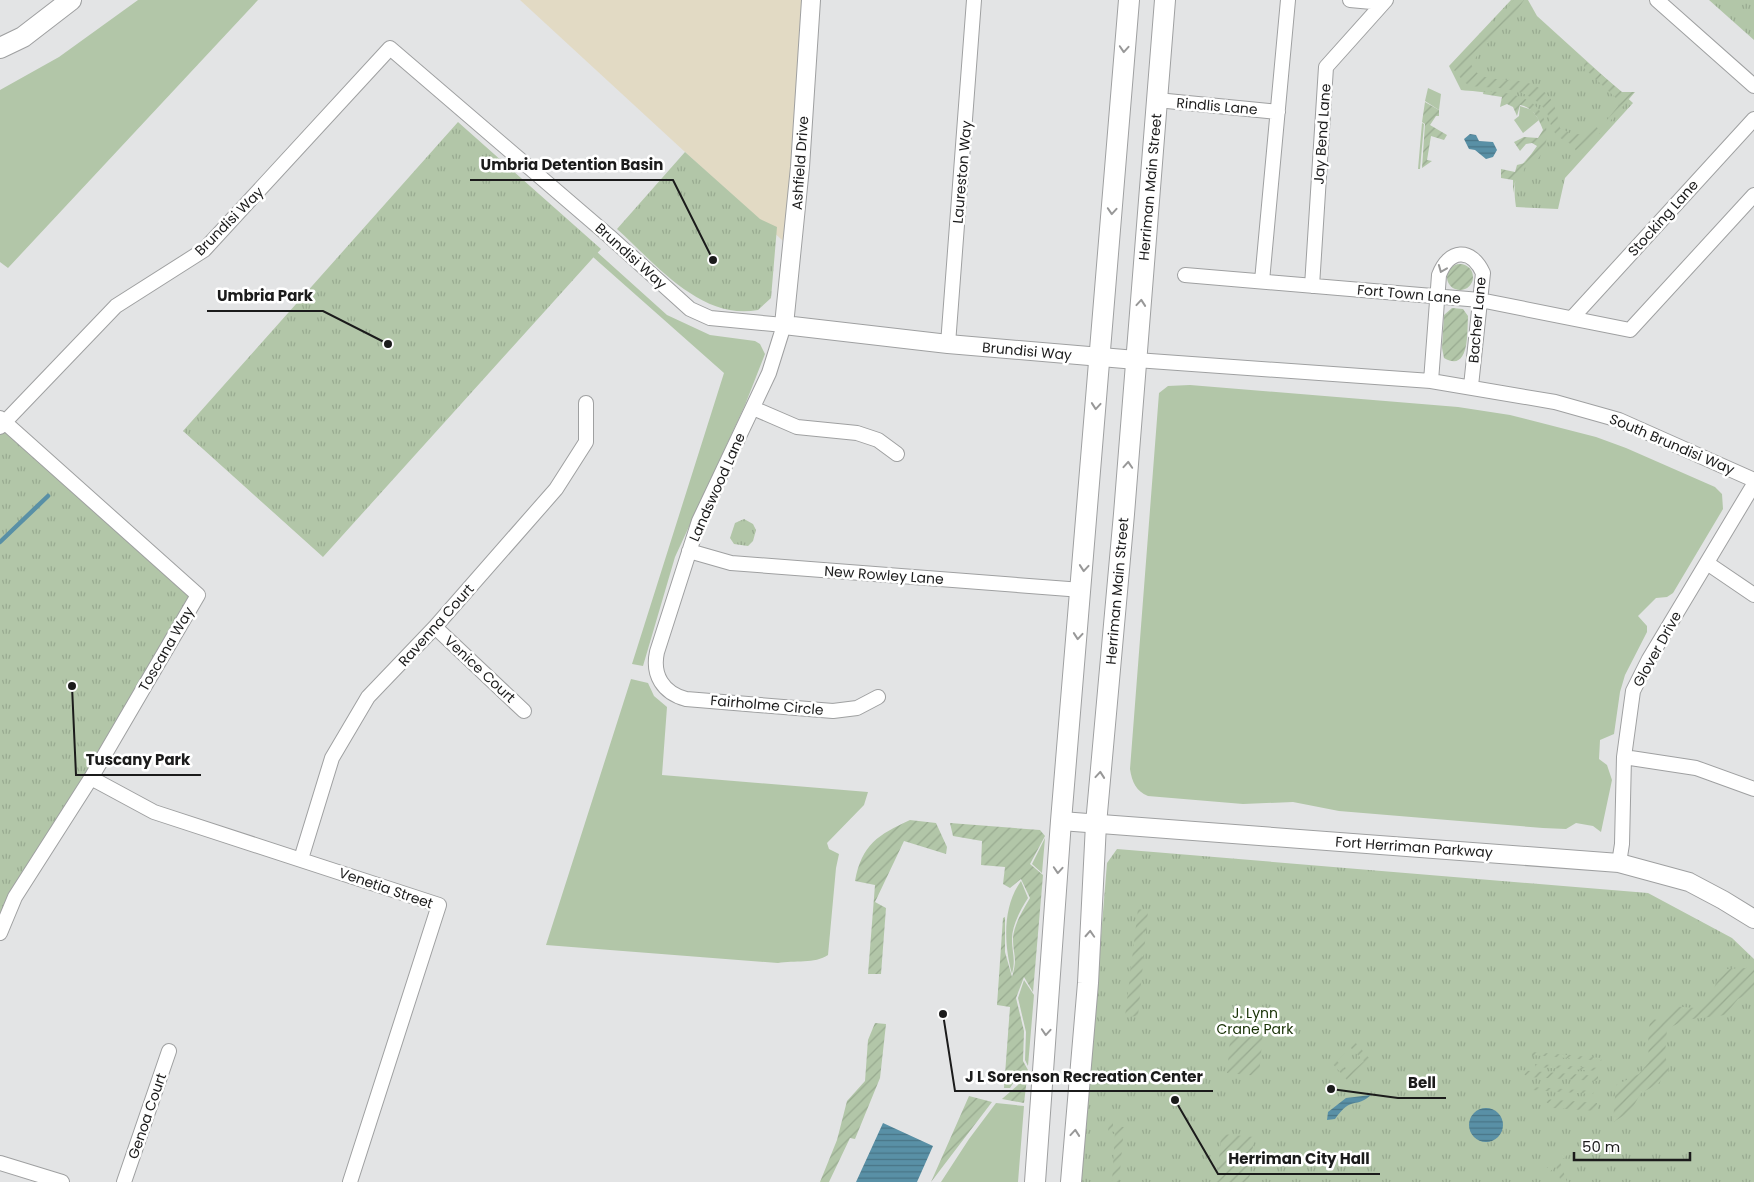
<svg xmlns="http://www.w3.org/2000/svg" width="1754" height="1182" font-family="Poppins,sans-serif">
<defs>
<pattern id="park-tufts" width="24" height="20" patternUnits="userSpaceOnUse" patternTransform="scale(1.25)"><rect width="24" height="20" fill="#b2c6a8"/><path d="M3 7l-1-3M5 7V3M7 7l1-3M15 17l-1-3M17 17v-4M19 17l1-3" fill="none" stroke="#98aa90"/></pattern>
<pattern id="garden-furrows" width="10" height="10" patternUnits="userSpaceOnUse" patternTransform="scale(1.25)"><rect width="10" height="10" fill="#b2c6a8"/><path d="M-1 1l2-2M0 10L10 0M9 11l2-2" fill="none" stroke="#98aa90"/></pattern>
<pattern id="water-rules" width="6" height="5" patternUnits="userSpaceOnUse" patternTransform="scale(1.25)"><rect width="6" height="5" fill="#5990a6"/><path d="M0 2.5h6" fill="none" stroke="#497586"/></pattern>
</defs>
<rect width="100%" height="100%" fill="#e3e4e5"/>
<path fill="#e2dac4" d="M 520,0 L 811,0 L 793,250 L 685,152 Z"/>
<path fill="#b2c6a8" d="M 138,0 L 258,0 L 8,268 L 0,262 L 0,90 L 59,57 Z
M 1428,88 L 1441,94 L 1439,110 L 1425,101 Z
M 1520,106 L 1532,110 L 1539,120 L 1523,133 L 1514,120 L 1519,116 Z
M 1422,123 L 1424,124 L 1420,169 L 1418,169 Z
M 597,252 L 667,315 L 710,335 L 755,341 L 760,344 L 765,354 L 745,405 L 675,557 L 643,666 L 632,664 L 724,373 L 593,257 Z
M 1190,385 L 1458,407 L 1510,415 L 1596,437 L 1626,448 L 1715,487 L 1722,494 L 1723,509 L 1673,593 L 1667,597 L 1656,598 L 1638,616 L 1647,626 L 1647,632 L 1625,675 L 1620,692 L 1614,734 L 1600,740 L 1599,759 L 1607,765 L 1612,780 L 1601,832 L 1593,826 L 1576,823 L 1566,829 L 1543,828 L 1339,811 L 1293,802 L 1243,804 L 1148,796 C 1136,791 1132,782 1130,769 L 1159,393 L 1168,386 Z
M 631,679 L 648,683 L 654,696 L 667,707 L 662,775 L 868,792 L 864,805 L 827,843 L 829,849 L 839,854 L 836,868 L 828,955 C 815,964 794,960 778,963 L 546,945 Z
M 1045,838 L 1042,873 L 1032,864 Z
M 1021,881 L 1028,898 C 1021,909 1012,925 1012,939 C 1012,953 1016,959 1012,974 C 1004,945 1002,907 1021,881 Z
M 1024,980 L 1034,995 L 1028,1066 L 1025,1060 L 1026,1032 L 1018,998 Z
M 996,1103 L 1024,1106 L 1018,1182 L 941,1182 L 969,1139 Z"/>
<path fill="url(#park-tufts)" d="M 1511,0 L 1528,0 L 1537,16 L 1633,103 L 1565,178 L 1558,209 L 1516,207 C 1511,173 1519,166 1542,144 C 1543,139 1546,130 1544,125 C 1531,93 1489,93 1461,90 L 1449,66 Z
M 1709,0 L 1754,0 L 1754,40 Z
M 458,122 L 601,249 L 323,557 L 183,431 Z
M 685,152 L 760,219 L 777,227 L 771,298 L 758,310 C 701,321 655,263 617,229 Z
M 0,427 L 198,595 L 0,933 Z
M 744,519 L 753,524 L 756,530 L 753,541 L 748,546 L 734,544 L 730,538 L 735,523 Z
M 1117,849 L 1648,893 L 1732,938 L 1754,959 L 1754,1182 L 1081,1182 L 1107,863 Z"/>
<path fill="url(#garden-furrows)" d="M 1514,0 L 1524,0 C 1509,24 1486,41 1471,64 C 1482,93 1530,65 1552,101 C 1556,108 1558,119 1560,128 L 1570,133 L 1584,135 L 1595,125 L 1599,130 L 1618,106 L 1618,100 L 1584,68 L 1584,60 L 1622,92 L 1635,92 L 1582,154 L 1577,153 C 1573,141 1562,142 1555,133 C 1550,127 1550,118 1546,111 C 1529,87 1497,88 1470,86 L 1464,82 L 1454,70 Z
M 1484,91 C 1501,92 1517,93 1532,103 C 1554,119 1551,159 1525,167 L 1522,176 L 1515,182 L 1513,193 L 1513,180 L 1501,178 L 1501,169 L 1515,172 L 1517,165 L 1525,163 L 1537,146 L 1532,143 L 1526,144 L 1520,151 L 1514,142 L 1524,137 L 1538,138 L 1543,130 C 1539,119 1533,107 1520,105 L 1517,116 L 1513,107 L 1507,104 L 1500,107 L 1502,97 L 1483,94 Z
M 1425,102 L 1439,110 L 1439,116 L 1436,116 L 1430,125 L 1447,135 L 1444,140 L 1431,136 L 1427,160 L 1432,161 L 1422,168 L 1425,124 L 1422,122 Z
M1447 277a13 13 0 1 1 26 0a13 13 0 1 1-26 0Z
M 1452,308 L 1463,309 L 1468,316 C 1467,332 1470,373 1444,358 L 1442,348 L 1444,315 Z
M 910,820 L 936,823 L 947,847 L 946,854 L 904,841 L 875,902 L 886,908 L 881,974 L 868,974 L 875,885 L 855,881 C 862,844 878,835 910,820 Z
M 950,823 L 1040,830 L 1045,836 L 1030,864 L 1043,875 L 1033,992 L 1024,977 L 1016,998 L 1024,1031 L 1023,1061 L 1028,1070 L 1024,1103 L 1002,1099 L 1018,1085 L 1016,1079 L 1010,1088 L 1004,1088 L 1010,1007 L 997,1005 L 1003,918 L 1005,917 L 1005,952 L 1012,977 C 1018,957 1013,956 1013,938 C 1014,924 1023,910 1030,898 L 1021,879 L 1010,888 L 1003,884 L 1005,867 L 981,865 L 982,841 L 953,836 Z
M 1138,909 L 1148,911 L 1138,1016 L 1125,1017 Z
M 1754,963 L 1754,991 L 1738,999 L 1725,1015 L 1685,1020 L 1667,1029 L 1665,1055 L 1669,1070 L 1658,1084 L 1641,1093 L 1630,1112 L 1613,1122 L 1616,1085 L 1639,1074 L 1649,1062 L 1648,1043 L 1650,1018 L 1657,1020 L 1666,1017 L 1671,1006 L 1695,1008 L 1711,998 L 1718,977 L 1727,969 L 1746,968 Z
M 1232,1018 L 1264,1020 L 1259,1076 L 1227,1073 Z
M 875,1023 L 886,1024 L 880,1078 L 855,1139 L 850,1138 L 829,1182 L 820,1182 L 837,1140 L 847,1101 L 865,1081 L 868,1040 Z
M 1354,1041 L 1370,1059 L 1347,1080 L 1331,1062 L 1343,1051 L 1345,1053 L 1337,1061 L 1349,1074 L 1364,1061 L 1349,1046 Z
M 1532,1052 L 1602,1058 L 1601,1061 L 1532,1055 Z
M 1535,1064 L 1600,1068 L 1600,1071 L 1535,1067 Z
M 1518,1070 L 1598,1076 L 1598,1081 L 1528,1077 Z
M 1532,1087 L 1594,1091 L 1593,1094 L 1532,1090 Z
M 969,1096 L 992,1102 L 931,1182 Z
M 1543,1099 L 1597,1103 L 1597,1111 L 1553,1108 Z
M 1109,1122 L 1113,1122 L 1113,1126 L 1124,1127 L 1119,1182 L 1112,1182 L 1115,1132 L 1108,1131 Z
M 1222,1134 L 1254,1137 L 1249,1182 L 1216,1182 Z
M 1575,1147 L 1560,1162 L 1567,1182 L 1561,1182 L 1556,1166 L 1545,1176 L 1542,1173 L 1568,1148 Z"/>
<path fill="url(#water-rules)" d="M 1470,134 L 1476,135 L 1479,141 L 1493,142 L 1497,150 L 1493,157 L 1486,159 L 1475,150 L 1469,149 L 1464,139 Z
M 1371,1095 C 1356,1109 1352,1095 1335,1119 L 1327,1120 L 1328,1112 L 1346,1098 Z
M1469 1125a17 17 0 1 1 34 0a17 17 0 1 1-34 0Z
M 883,1123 L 933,1146 L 917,1182 L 856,1182 Z"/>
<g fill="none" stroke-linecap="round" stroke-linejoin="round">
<path stroke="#5990a6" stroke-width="4.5" d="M 0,542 L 48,496"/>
<g stroke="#9fa0a1" stroke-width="16">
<path id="minor" d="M 1350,0 L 1383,3
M 1657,0 L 1754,86
M 1157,100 L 1278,112
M 1185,275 L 1480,300 L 1630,330 L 1754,195
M 1262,281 L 1288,0
M 1312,286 L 1326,67 L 1386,0
M 1572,318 L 1754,119
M 948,344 L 974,0
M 1136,360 L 1431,381 L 1555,402 L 1619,420 L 1754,480
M 1431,381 L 1439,275 C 1449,249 1471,247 1483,273 L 1471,386
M 753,408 L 797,427 L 857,433 L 878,440 L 897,454
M 0,418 L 198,595 L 91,778 L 15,897 L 0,933
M 0,427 L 116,306 L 204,250 L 390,48 L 609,236 L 690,309 L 710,318 L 784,325 L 769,373 L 699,521 L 657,652 C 652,675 663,693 686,699 L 833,711 L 857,708 L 878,697
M 689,551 L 731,563 L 1082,590
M 1707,563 L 1754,595
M 435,627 L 524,711
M 1624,757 L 1696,768 L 1754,789
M 91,778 L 154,812 L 439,905 L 350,1182
M 301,859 L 332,758 L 368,697 L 435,627 L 556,489 L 586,442 L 586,403
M 1619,863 L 1622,844 L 1624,757 L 1633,691 L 1649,659 L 1754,484
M 0,1163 L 62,1182
M 124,1182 L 169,1051"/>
</g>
<g stroke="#9fa0a1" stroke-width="20">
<path id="tertiary" d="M 811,0 L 800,167 L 784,325 L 948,344 L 1136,360
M 1061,821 L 1619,863 L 1689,882 L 1723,900 L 1754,919"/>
</g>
<g stroke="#9fa0a1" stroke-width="22">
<path id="secondary" d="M 0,48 L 23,37 L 71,0
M 1035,1182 L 1061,821 L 1129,0
M 1071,1182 L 1088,983 L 1096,824 L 1124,514 L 1165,0"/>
</g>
<use href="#minor" stroke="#fff" stroke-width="14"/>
<use href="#tertiary" stroke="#fff" stroke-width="18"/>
<use href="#secondary" stroke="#fff" stroke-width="20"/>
</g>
<defs><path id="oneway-chevron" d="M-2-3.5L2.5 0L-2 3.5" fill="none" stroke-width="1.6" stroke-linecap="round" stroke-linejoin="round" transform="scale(1.25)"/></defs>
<g stroke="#989898">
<use href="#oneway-chevron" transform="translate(1124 49) rotate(94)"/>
<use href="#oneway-chevron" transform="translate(1112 211) rotate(94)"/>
<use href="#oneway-chevron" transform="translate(1442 269) rotate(112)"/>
<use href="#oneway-chevron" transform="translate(1141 303) rotate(-85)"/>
<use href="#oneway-chevron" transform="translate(1096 406) rotate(95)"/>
<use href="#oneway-chevron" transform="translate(1128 465) rotate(-86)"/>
<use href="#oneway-chevron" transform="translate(1084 568) rotate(95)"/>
<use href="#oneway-chevron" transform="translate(1078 636) rotate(95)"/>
<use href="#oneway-chevron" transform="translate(1100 775) rotate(-85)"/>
<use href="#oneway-chevron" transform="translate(1058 870) rotate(94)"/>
<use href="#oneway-chevron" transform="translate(1090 934) rotate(-87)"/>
<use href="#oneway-chevron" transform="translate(1046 1032) rotate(94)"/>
<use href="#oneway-chevron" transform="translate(1075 1133) rotate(-85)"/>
</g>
<g text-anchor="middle" stroke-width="5" stroke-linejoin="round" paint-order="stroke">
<g font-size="14" fill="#1b1b1b" stroke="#fff">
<text transform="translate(1217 106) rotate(5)" y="5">Rindlis Lane</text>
<text transform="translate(1322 134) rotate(-86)" y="5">Jay Bend Lane</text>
<text transform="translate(800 163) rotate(-86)" y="5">Ashfield Drive</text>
<text transform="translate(962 172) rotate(-85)" y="5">Laureston Way</text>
<text transform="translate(1150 187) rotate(-85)" y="5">Herriman Main Street</text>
<text transform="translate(1663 218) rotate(-48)" y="5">Stocking Lane</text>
<text transform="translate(229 221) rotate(-45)" y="5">Brundisi Way</text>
<text transform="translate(631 256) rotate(42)" y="5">Brundisi Way</text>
<text transform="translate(1409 294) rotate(5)" y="5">Fort Town Lane</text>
<text transform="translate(1477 320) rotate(-85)" y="5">Bacher Lane</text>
<text transform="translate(1027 351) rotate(5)" y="5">Brundisi Way</text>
<text transform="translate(1672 444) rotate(23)" y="5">South Brundisi Way</text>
<text transform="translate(717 487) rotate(-66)" y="5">Landswood Lane</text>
<text transform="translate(884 575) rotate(4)" y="5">New Rowley Lane</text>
<text transform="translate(1117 591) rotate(-85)" y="5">Herriman Main Street</text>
<text transform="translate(436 625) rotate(-48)" y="5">Ravenna Court</text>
<text transform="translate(166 649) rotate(-60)" y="5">Toscana Way</text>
<text transform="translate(1657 649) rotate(-61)" y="5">Glover Drive</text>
<text transform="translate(480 669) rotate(43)" y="5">Venice Court</text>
<text transform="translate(767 705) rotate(5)" y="5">Fairholme Circle</text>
<text transform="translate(1414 847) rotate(4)" y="5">Fort Herriman Parkway</text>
<text transform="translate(386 888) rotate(19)" y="5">Venetia Street</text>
<text transform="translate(147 1116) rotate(-71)" y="5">Genoa Court</text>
</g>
<g font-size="14" fill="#183205" stroke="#fff">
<text x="1255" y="1018">J. Lynn<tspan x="1255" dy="16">Crane Park</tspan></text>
</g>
</g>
<path fill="none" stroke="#1b1b1b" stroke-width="2" d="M713 260L673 180H470M388 344L323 311H207M72 686L76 775H201M943 1014L955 1091H1213M1331 1089L1398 1098H1446M1175 1100L1218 1174H1380"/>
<g fill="#1b1b1b" stroke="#fff" stroke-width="2">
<circle cx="713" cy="260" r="5"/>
<circle cx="388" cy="344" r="5"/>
<circle cx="72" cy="686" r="5"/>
<circle cx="943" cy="1014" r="5"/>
<circle cx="1331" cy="1089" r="5"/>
<circle cx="1175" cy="1100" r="5"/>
</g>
<g font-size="15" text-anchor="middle" font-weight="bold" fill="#1b1b1b" stroke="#fff" stroke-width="5" stroke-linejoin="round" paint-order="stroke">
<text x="572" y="170">Umbria Detention Basin</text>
<text x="265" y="301">Umbria Park</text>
<text x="138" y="765">Tuscany Park</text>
<text x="1084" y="1082">J L Sorenson Recreation Center</text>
<text x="1422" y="1088">Bell</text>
<text x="1299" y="1164">Herriman City Hall</text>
</g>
<path d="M1574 1152v8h116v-8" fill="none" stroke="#1b1b1b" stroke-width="2.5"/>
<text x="1582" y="1152" font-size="15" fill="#1b1b1b" stroke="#ffffff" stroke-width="4" paint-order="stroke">50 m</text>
</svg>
